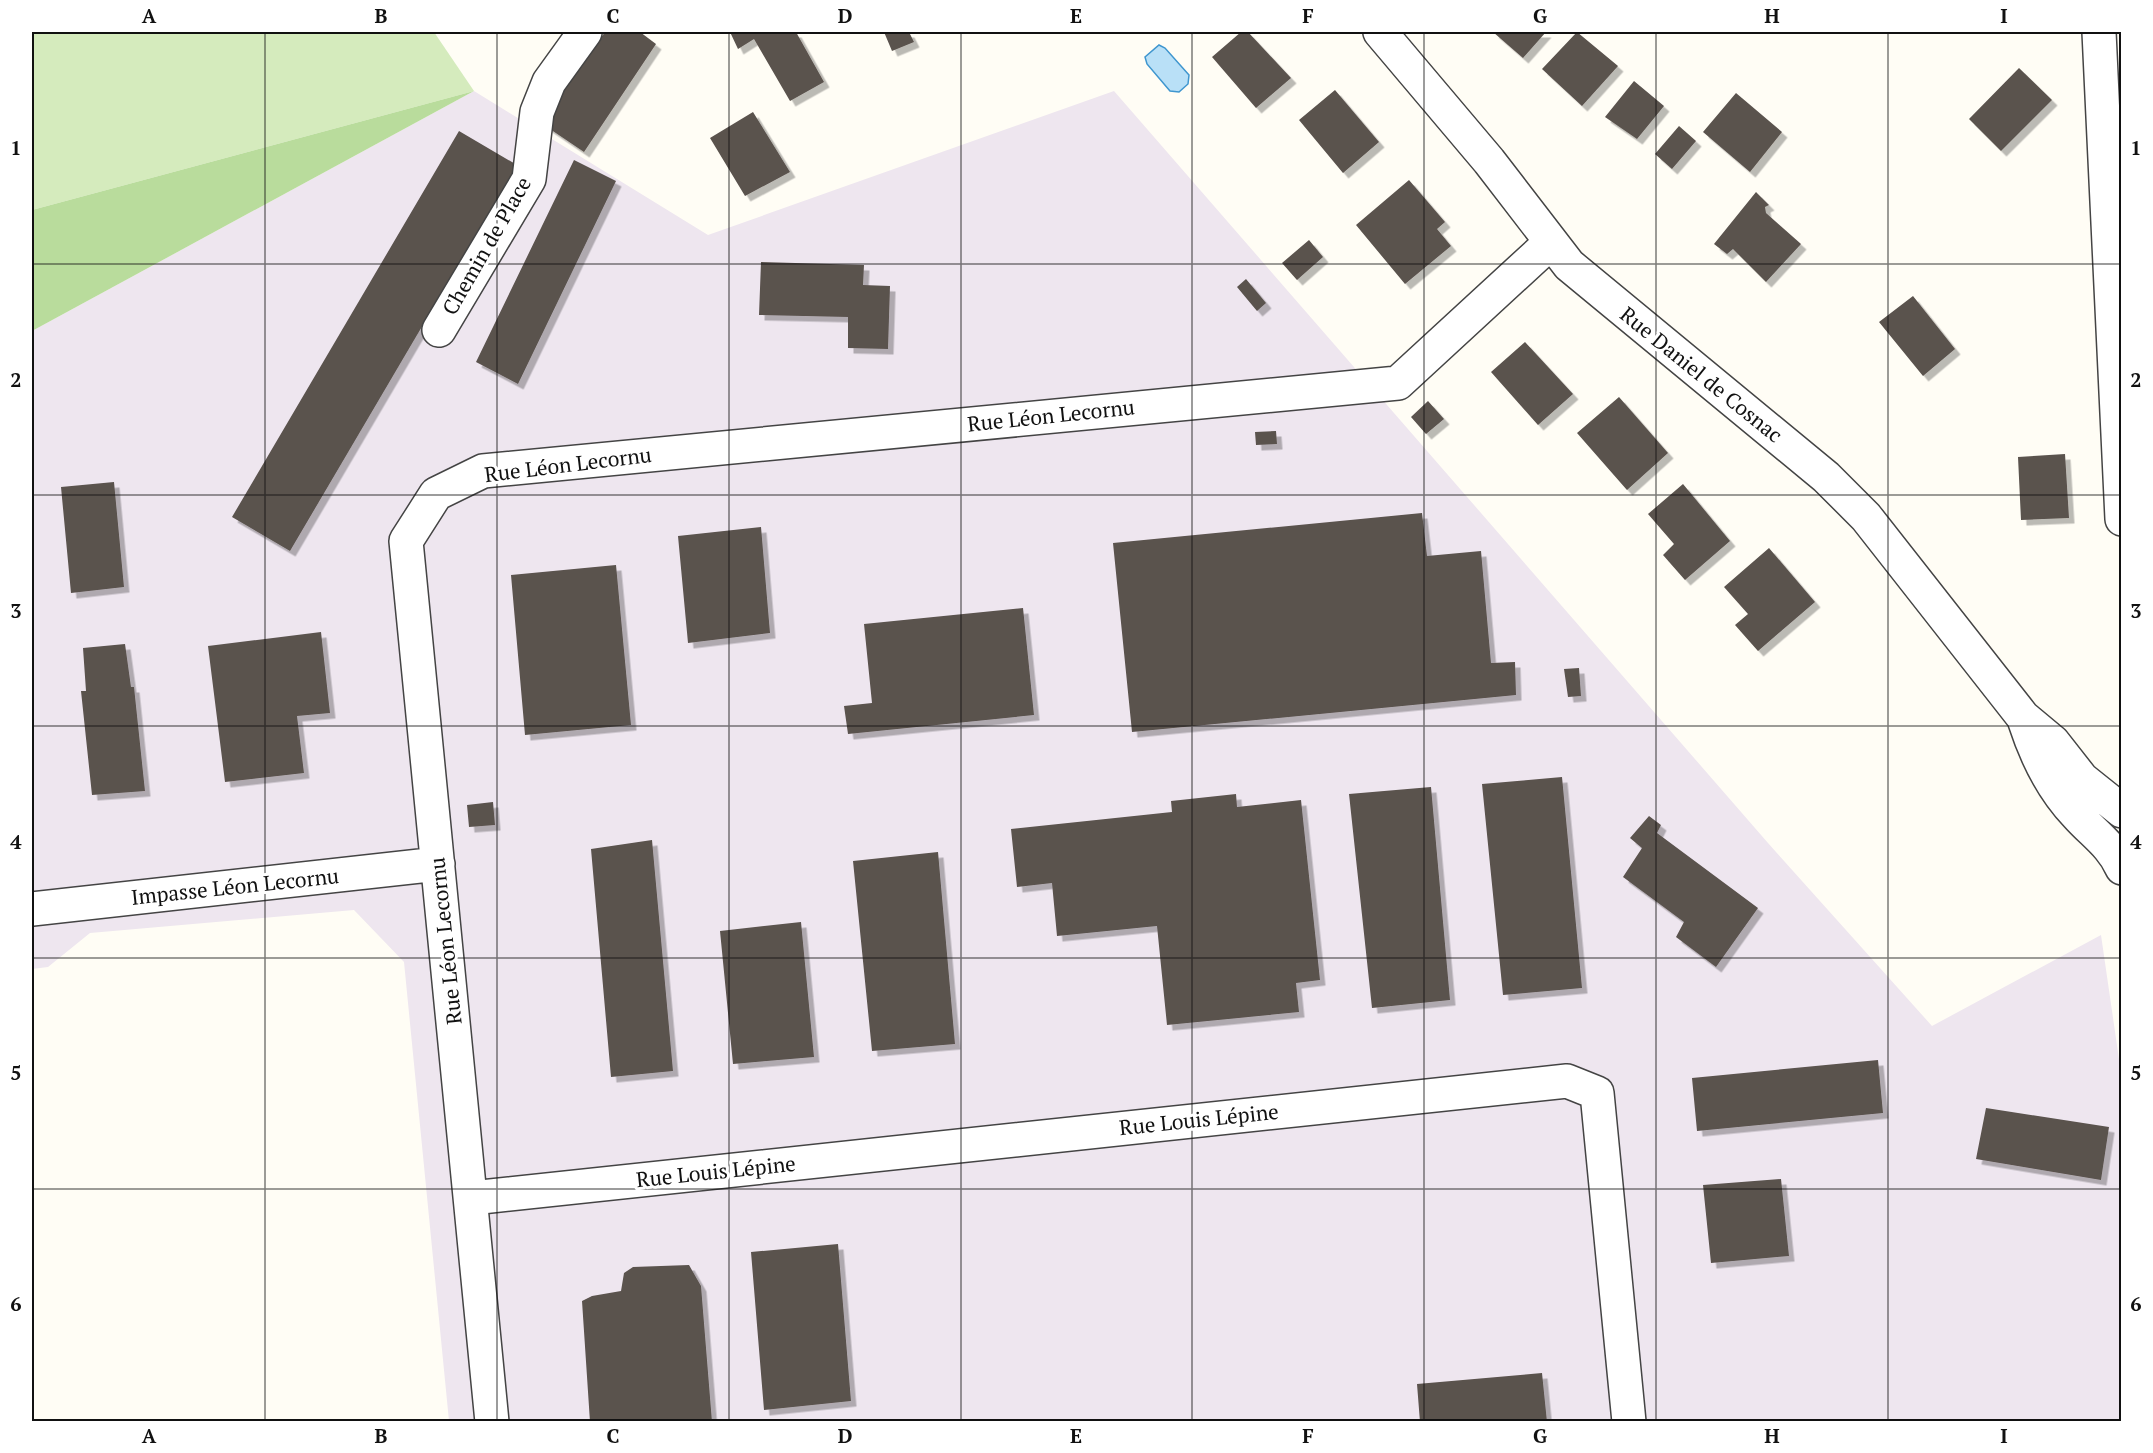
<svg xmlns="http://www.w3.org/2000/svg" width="2153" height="1453" font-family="'PT Serif',serif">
<defs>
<filter id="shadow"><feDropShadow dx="5.5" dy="5.5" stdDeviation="0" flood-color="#0004"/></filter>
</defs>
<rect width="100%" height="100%" fill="#fffdf5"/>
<path fill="#eee6ef" d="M 474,91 L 708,235 L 1114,91 L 1768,843 L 1932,1026 L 2101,935 L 2122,1080 L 2121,1421 L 449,1421 L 404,962 L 354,910 L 90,933 L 48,967 L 32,969 L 32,331 Z"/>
<path fill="#d5ebbd" d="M 32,32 L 434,32 L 474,91 L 32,210 Z"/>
<path fill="#b9dc9c" d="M 474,91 L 32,331 L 32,210 Z"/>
<path fill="#b9e0f7" stroke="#3f96cf" stroke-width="1.5" d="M 1159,45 L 1165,48 L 1189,75 L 1188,84 L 1179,92 L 1170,91 L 1147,64 L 1145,57 Z"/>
<path fill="#5a524d" filter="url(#shadow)" d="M 605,32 L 640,32 L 656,44 L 584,152 L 541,123 Z
M 730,32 L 796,32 L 824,82 L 790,101 L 754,39 L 738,49 Z
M 884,32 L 909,32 L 914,42 L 892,51 Z
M 1241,32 L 1248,32 L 1291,78 L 1256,108 L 1212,57 Z
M 1493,32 L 1546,32 L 1523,58 Z
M 1577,32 L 1618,66 L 1582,106 L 1542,69 Z
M 2019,68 L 2052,100 L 2001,151 L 1969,119 Z
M 1634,81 L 1664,106 L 1637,139 L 1605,117 Z
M 1335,90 L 1379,142 L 1343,173 L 1299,120 Z
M 1736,93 L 1782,132 L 1750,172 L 1703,132 Z
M 753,112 L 790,172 L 745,196 L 710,138 Z
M 1679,126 L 1696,141 L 1672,169 L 1655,154 Z
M 459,131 L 517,165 L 290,551 L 232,517 Z
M 574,160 L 616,181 L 518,384 L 476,362 Z
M 1409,180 L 1445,222 L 1437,229 L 1451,246 L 1405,284 L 1356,225 Z
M 1756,192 L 1769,205 L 1765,207 L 1766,213 L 1801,244 L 1766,282 L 1733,249 L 1727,254 L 1714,244 Z
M 1309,240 L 1323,257 L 1297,280 L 1282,263 Z
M 761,262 L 864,265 L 863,285 L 890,286 L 888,349 L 848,348 L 848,317 L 759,315 Z
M 1246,279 L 1266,303 L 1257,311 L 1237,287 Z
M 1913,296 L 1955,349 L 1923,376 L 1879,322 Z
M 1525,342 L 1573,394 L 1538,425 L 1491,372 Z
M 1619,397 L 1668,453 L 1627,490 L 1577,433 Z
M 1428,401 L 1444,419 L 1426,434 L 1411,417 Z
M 1276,431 L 1277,444 L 1256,445 L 1255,432 Z
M 2065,454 L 2069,518 L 2021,520 L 2018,457 Z
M 114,482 L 124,587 L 71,593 L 61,487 Z
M 1683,484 L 1730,541 L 1685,580 L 1663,555 L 1674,544 L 1648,514 Z
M 1422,513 L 1427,556 L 1481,551 L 1491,663 L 1515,662 L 1516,695 L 1132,732 L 1113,543 Z
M 761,527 L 770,633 L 688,643 L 678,536 Z
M 1769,548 L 1815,602 L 1758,651 L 1735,625 L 1748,614 L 1724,587 Z
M 616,565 L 631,725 L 525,735 L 511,575 Z
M 1023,608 L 1034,715 L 848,734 L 844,706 L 872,703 L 864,624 Z
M 321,632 L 330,713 L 297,716 L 304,773 L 225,782 L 208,646 Z
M 125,644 L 131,687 L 134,687 L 145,791 L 92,795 L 81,691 L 86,691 L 83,648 Z
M 1579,668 L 1581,696 L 1568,697 L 1564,669 Z
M 1562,777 L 1582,988 L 1503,995 L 1482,784 Z
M 1431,787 L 1450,1000 L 1372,1008 L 1349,794 Z
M 1236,794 L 1237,807 L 1301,800 L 1320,980 L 1296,983 L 1299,1012 L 1167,1025 L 1157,926 L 1057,936 L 1052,883 L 1017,887 L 1011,829 L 1172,812 L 1171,801 Z
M 493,802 L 495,825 L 469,827 L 467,805 Z
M 1649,816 L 1661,825 L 1657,833 L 1758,908 L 1716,967 L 1676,937 L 1684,922 L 1623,877 L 1642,848 L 1630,838 Z
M 652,840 L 673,1071 L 611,1077 L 591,849 Z
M 938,852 L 955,1044 L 872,1051 L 853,861 Z
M 801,922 L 814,1057 L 733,1064 L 720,931 Z
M 1878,1060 L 1883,1113 L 1697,1131 L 1692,1078 Z
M 1986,1108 L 2109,1127 L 2101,1180 L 1976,1159 Z
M 1781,1179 L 1789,1256 L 1711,1263 L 1703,1185 Z
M 838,1244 L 851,1401 L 764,1410 L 751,1252 Z
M 689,1265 L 701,1286 L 712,1422 L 590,1422 L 582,1301 L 592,1296 L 621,1291 L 624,1273 L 633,1267 Z
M 1542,1373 L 1547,1422 L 1420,1422 L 1417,1384 Z"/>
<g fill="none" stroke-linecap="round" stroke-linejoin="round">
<g stroke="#444" stroke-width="36">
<path id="minor" d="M 1380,32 L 1489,161 L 1569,265 L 1826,477 L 1866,517 L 2023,717 L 2053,742 L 2082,779 L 2122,811
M 2099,32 L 2122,519
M 439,330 L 529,179 L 537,112 L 549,82 L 585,32
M 2025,722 C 2036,756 2052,789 2077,815 C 2093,833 2112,845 2122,868
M 32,909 L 438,864
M 472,1198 L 1567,1081 L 1597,1093 L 1629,1422
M 492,1422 L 406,541 L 436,494 L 483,471 L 1398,383 L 1550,243"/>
</g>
<use href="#minor" stroke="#fff" stroke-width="33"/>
</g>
<path fill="none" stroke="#111" stroke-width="1.5" stroke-opacity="0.55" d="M 265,32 L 265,1422M 497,32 L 497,1422M 729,32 L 729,1422M 961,32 L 961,1422M 1192,32 L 1192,1422M 1424,32 L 1424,1422M 1656,32 L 1656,1422M 1888,32 L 1888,1422M 32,264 L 2122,264M 32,495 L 2122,495M 32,726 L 2122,726M 32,958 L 2122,958M 32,1189 L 2122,1189"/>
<g text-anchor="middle" stroke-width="6" stroke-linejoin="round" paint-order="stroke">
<g font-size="21" fill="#111" stroke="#fff">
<text transform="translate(487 246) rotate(-60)" y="7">Chemin de Place</text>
<text transform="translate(1701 375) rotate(39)" y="7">Rue Daniel de Cosnac</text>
<text transform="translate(1051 416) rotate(-6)" y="7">Rue Léon Lecornu</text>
<text transform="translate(568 465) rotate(-7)" y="7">Rue Léon Lecornu</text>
<text transform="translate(235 887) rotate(-6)" y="7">Impasse Léon Lecornu</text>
<text transform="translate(446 941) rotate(-96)" y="7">Rue Léon Lecornu</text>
<text transform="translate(1199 1120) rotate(-6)" y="7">Rue Louis Lépine</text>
<text transform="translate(716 1172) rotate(-6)" y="7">Rue Louis Lépine</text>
</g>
</g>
<rect width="2153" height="1453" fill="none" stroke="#ffffff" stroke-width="66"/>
<rect x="33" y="33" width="2087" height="1387" fill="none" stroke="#111" stroke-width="2"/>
<g font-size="20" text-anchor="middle" font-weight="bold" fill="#111">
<text x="149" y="23">A</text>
<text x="381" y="23">B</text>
<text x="613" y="23">C</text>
<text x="845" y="23">D</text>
<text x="1076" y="23">E</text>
<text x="1308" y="23">F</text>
<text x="1540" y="23">G</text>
<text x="1772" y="23">H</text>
<text x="2004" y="23">I</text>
<text x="16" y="155">1</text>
<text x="2136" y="155">1</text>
<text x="16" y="387">2</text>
<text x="2136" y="387">2</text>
<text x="16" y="618">3</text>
<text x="2136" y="618">3</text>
<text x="16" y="849">4</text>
<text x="2136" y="849">4</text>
<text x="16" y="1080">5</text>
<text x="2136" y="1080">5</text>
<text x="16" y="1311">6</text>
<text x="2136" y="1311">6</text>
<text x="149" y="1443">A</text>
<text x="381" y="1443">B</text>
<text x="613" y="1443">C</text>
<text x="845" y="1443">D</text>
<text x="1076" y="1443">E</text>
<text x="1308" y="1443">F</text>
<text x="1540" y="1443">G</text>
<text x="1772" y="1443">H</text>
<text x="2004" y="1443">I</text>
</g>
</svg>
